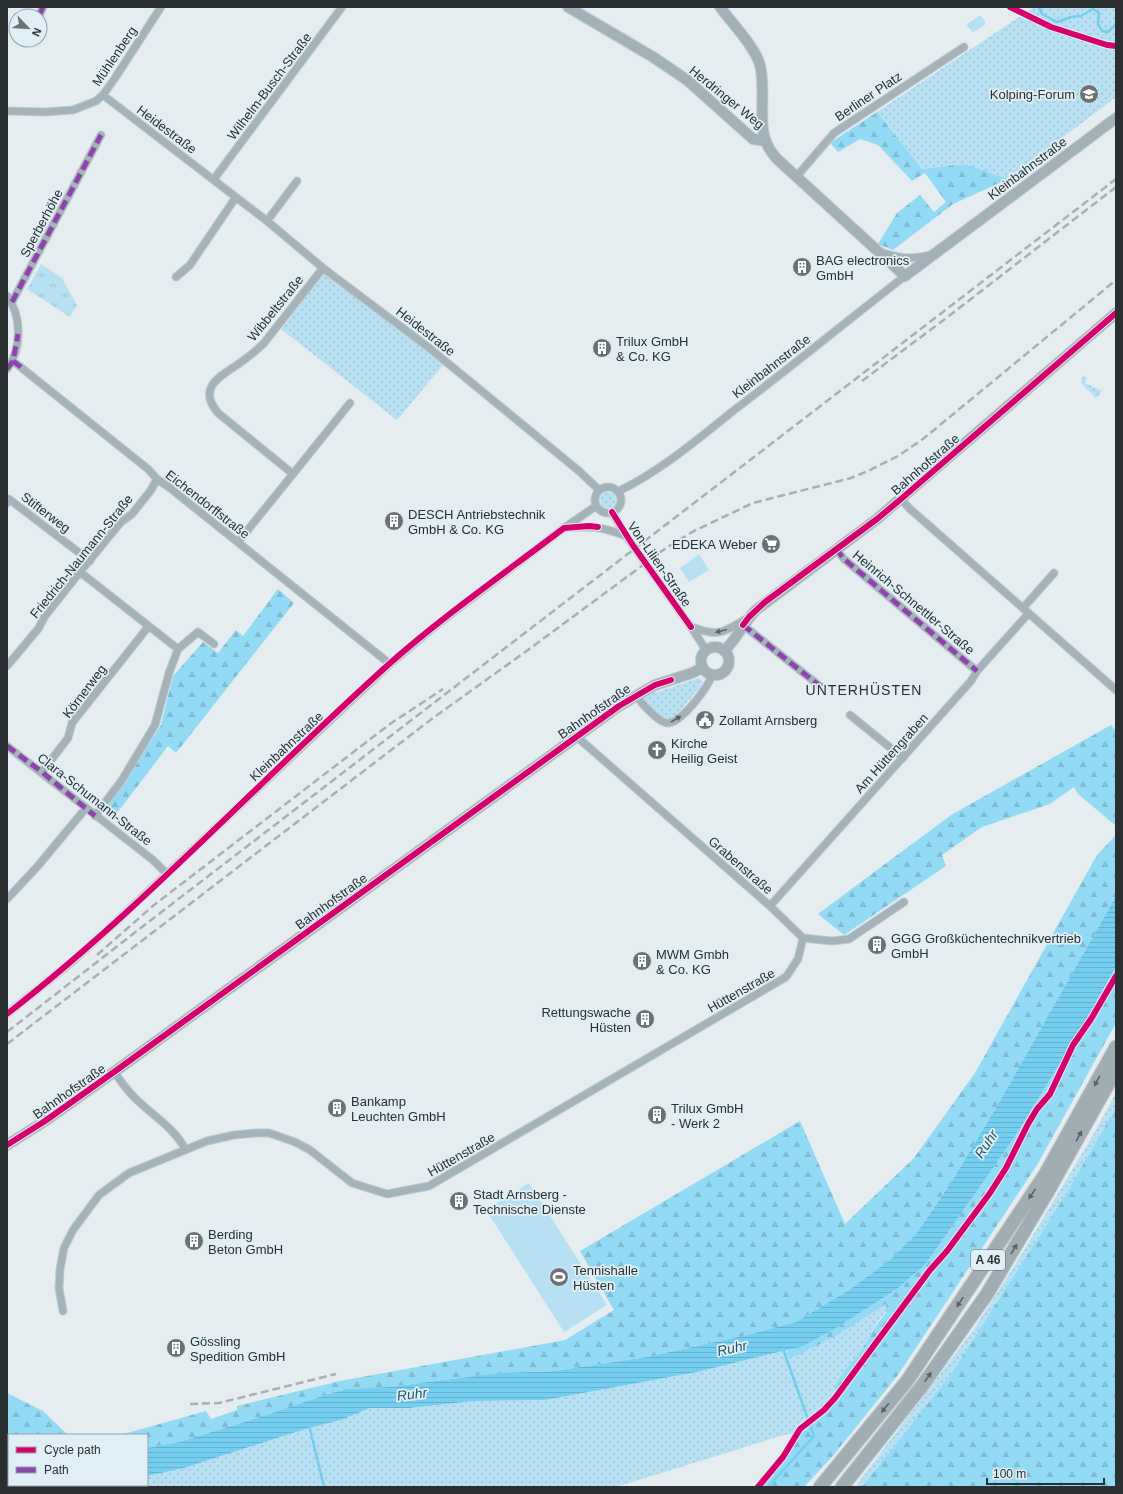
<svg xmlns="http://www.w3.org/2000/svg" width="1123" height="1494" font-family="Arial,sans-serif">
<defs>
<pattern id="grass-dots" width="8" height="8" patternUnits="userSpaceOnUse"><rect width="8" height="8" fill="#b7e1f3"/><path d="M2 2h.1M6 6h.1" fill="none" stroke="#9ec1d1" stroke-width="1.8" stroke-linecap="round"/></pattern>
<pattern id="forest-firs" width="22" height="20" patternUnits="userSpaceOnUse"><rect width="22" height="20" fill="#93daf5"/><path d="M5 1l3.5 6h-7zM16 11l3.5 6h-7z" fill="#7fbbd2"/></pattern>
<pattern id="park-tufts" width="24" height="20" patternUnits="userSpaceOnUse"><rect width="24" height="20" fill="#b7e1f3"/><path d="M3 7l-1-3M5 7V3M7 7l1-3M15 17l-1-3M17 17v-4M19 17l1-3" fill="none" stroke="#9ec1d1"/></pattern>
<pattern id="water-rules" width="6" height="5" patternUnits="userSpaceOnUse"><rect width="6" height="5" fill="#74ceef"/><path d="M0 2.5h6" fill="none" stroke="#65b1cd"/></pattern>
</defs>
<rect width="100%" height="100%" fill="#e5edf0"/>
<path fill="url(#grass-dots)" d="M 1034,7 L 1116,7 L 1116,97 L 1008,179 L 965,164 L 922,169 L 877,112 Z
M 324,273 L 444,364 L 397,420 L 281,329 Z
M 1083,375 L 1087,378 L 1085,383 L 1102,391 L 1096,398 L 1081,383 Z
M600 500a8 8 0 1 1 16 0a8 8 0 1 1-16 0Z
M 699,678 L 703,681 L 701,686 L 673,719 L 664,720 L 644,704 L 644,699 L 648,695 Z
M 1116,1093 L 1116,1107 L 1066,1194 L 951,1374 L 862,1487 L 855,1487 L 974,1329 L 1021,1255 L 1093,1135 Z
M 886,1304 L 886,1312 L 878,1321 L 862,1349 L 834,1389 L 836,1394 L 826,1407 L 820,1412 L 818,1416 L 795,1436 L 790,1434 L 784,1435 L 616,1487 L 102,1487 L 111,1485 L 147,1485 L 147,1476 L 184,1468 L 305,1429 L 341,1420 L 370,1408 L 409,1408 L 474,1401 L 545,1400 L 697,1372 L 787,1350 L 790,1358 L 838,1335 Z"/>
<path fill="url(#forest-firs)" d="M 877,112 L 922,169 L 965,164 L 1008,179 L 953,204 L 893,250 L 878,244 L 897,213 L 920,195 L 934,212 L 946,202 L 925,173 L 912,181 L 878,145 L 860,139 L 838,152 L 830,143 Z
M 278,589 L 294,603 L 176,753 L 168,746 L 114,817 L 105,811 L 161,725 L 173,676 L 203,642 L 218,653 L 236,630 L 243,636 Z
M 1111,725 L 1116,731 L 1116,826 L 1078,794 L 1074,787 L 1050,804 L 982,827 L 942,855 L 946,866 L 844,935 L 818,914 L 951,815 Z
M 1116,835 L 1116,896 L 997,1106 L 952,1181 L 917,1233 L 890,1260 L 849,1290 L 796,1322 L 751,1334 L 647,1357 L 554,1371 L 499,1373 L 389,1387 L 346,1389 L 328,1394 L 260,1417 L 179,1442 L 147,1448 L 147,1435 L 120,1435 L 206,1411 L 211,1419 L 237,1410 L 237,1406 L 340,1381 L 565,1340 L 614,1310 L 580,1251 L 800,1121 L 845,1224 L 914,1158 L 975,1073 L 1097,855 Z
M 1116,966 L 1116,1023 L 1037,1165 L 898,1375 L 832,1457 L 804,1487 L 759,1487 L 785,1456 L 798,1435 L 828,1409 L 837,1397 L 834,1389 C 840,1373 853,1363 862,1349 C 870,1336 876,1324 886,1313 L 886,1304 L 838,1335 L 790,1359 L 787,1350 L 801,1347 L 833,1330 L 897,1289 L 925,1265 L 1014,1138 L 1084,1024 Z
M 1116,1107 L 1116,1487 L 862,1487 L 951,1374 L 1066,1194 Z
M 7,1393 L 43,1411 L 68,1435 L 9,1436 L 7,1433 Z"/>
<path fill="url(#park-tufts)" d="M 41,264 L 62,278 L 77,305 L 70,317 L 27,289 Z"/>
<path fill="#b7e1f3" d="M 979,16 L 981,16 L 985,22 L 985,25 L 973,32 L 967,26 L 967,24 Z
M 699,554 L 709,570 L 689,582 L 680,568 Z
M 529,1183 L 607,1305 L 564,1332 L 486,1210 Z"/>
<path fill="url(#water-rules)" d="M 1116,896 L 1116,966 L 1084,1024 L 1014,1138 L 925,1265 L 897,1289 L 833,1330 L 801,1347 L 787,1350 L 697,1372 L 545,1400 L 474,1401 L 409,1408 L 370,1408 L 341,1420 L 305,1429 L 184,1468 L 147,1476 L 147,1448 L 179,1442 L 260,1417 L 328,1394 L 346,1389 L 389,1387 L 499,1373 L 554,1371 L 647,1357 L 751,1334 L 796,1322 L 849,1290 L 890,1260 L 917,1233 L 952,1181 L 997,1106 Z
M 7,1475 L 9,1476 L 9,1485 L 111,1485 L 102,1487 L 7,1487 Z"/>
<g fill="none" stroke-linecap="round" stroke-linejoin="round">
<path stroke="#74ceef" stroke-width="2.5" d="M 1039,7 L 1042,14 L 1057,22 L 1071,17 L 1081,16 L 1093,9 L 1099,13 L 1098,24 L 1102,31 L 1108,32 L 1116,24
M 309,1425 L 324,1487
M 768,1487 L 814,1436 L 783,1349"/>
<g stroke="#c4cacd" stroke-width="9">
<path id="street" d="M 39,16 L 43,7
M 103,95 L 267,221 L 323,268 L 428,347 L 579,471 L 598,489
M 7,111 L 44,112 L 73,110 L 96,101 L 103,95 L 115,78 L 161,7
M 796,177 L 834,133 L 964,47
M 214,179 L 342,7
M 267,221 L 297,181
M 880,252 C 900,258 910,260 930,255
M 176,277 L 190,265 L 236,197
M 7,296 C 22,316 22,349 7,369
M 12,302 L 101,135
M 13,361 L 148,469 L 157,479 L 170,488 L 390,664
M 293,474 L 350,403
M595 500a13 13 0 1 1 26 0a13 13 0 1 1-26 0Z
M 619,491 C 660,471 697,440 733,411 C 791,367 847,321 905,276
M 901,499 L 909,508 L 1116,690
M 7,503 L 9,499 L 90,561
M 612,512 L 626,536 L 691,627 L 706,650
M 564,528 C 592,526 600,526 626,536
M 238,542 L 293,474 L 218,413 C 198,389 217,378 237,365 C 247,358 256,351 264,343 L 323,268
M 836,549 L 844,559 L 977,671
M 80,572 L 178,649 L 169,673 L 155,725 L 122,780 L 95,816
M 1023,608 L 1054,573
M 743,625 L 821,687
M 692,627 C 718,637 723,633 746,619
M 178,649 L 198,632 L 214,644
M 7,666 L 38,629 L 45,616 L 80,572 L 121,522 L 132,514 L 151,490 L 157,479
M 636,695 C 641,703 658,722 667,723 C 681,724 708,687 712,675
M 850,715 L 903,758
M 576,736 L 770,906 L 803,938 L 832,941 L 849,939 L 904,902
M 7,746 L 153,860 L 167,874
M 42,772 L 68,738 L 72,723 L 148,627
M 7,899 L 37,867 L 86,808
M 770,906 L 971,681 L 977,671 L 1029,613
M 7,1014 L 73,961 L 120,918 L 390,664 L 434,627 L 564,528 L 596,506
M 114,1072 C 120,1080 126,1089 133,1096 C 150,1114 174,1127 185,1149
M 63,1311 L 59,1288 L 60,1269 L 64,1248 L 73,1230 L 99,1195 L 129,1173 L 207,1141 L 234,1135 L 256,1133 L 269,1133 L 295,1142 L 310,1150 L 352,1183 L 387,1194 L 429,1186 L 786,977 L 798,959 L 803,938"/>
</g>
<g stroke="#c4cacd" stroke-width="12">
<path id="secondary" d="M 568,7 L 653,57 L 687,80 L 753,139 L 766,141
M 720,7 C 732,23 755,47 760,65 C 766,88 758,123 766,142 C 768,147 772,153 776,158 L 905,276 L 1116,118
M701 661a14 14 0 1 1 28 0a14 14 0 1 1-28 0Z
M 724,651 C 737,639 744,622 756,610 L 877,519 L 1116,313
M 7,1145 L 45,1121 L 114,1072 L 619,706 L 655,685 L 692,673 L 702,668"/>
</g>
<g stroke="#c4cacd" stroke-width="15">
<path id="highway" d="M 7,1447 L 9,1450
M 43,1485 L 45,1487
M 820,1487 L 907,1381 L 1046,1173 L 1116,1047
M 842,1487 L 922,1386 L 987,1294 L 1047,1193 L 1116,1070"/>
</g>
<use href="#street" stroke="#a4b2b9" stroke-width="7"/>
<use href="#secondary" stroke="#a2b1b7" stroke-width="10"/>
<use href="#highway" stroke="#a0aeb4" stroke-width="13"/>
<path stroke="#a7b1b4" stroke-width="2.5" stroke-dasharray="8 4" stroke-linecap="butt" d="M 862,381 L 945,319 L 1116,187
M 97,955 L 154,905 L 390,724 L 443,689
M 7,1032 L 142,927 L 1116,179
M 7,1044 L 433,718 L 528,650 L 666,548 L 694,531 L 753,503 L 851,478 L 868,471 L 898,456 L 923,439 L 1116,280
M 190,1404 L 219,1403 L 336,1374"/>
<path stroke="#8e44ad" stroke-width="5" stroke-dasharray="10 5" stroke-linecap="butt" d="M 39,16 L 43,7
M 12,302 L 101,135
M 13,361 L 22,368
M 7,369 L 13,361 L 18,334
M 836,549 L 844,559 L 977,671
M 743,625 L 821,687
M 7,746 L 42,772 L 95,816"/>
<g stroke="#e0eff5" stroke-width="8">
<path id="cycleway" d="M 1010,7 L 1051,27 L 1107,45 L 1116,46
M 612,512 L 632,544 L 691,627
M 743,625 L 749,617 L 765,602 L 877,519 L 901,499 L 1116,313
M 7,1014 C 143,908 260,780 388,665 C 443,616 505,573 564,528 L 589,526 L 598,527
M 7,1145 L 45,1121 L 114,1072 L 619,706 L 655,685 L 671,680
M 758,1487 L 783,1457 L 800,1429 L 824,1410 L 835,1398 L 930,1270 L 947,1251 L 990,1193 L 1006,1168 L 1028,1124 L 1037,1109 L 1050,1094 L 1073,1045 L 1091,1019 L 1116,976"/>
</g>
<use href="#cycleway" stroke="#d6006c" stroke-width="6"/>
</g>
<defs><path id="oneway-solid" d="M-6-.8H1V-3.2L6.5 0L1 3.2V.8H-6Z"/></defs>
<g fill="#5b6368">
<use href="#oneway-solid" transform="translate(721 631) rotate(166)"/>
<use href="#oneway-solid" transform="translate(676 719) rotate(-31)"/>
</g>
<g fill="#596266">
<use href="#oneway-solid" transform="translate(1097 1081) rotate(119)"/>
<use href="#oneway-solid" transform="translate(1079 1136) rotate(-61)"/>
<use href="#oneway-solid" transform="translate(1032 1194) rotate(124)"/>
<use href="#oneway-solid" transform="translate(1014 1249) rotate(-59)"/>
<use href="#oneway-solid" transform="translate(960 1302) rotate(124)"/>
<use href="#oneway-solid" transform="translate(928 1377) rotate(-55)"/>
<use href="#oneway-solid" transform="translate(885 1408) rotate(129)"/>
</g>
<defs>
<g id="school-disc" transform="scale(1)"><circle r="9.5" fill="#6b7274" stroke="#e0eff5"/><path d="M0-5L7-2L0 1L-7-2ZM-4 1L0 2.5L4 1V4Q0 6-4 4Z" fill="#fff"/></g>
<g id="building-disc" transform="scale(1)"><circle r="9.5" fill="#6b7274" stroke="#e0eff5"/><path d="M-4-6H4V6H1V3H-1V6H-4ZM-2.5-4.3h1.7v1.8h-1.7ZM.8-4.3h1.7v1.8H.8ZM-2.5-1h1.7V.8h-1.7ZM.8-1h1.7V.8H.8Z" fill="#fff"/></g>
<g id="supermarket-disc" transform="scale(1)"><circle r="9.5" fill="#6b7274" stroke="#e0eff5"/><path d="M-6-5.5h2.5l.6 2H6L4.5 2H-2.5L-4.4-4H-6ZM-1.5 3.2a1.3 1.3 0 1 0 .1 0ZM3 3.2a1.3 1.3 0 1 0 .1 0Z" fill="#fff"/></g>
<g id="civic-disc" transform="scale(1)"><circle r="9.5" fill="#6b7274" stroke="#e0eff5"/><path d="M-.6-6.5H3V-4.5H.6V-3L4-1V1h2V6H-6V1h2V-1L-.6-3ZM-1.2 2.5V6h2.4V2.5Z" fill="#fff"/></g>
<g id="church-disc" transform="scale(1)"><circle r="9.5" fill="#6b7274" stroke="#e0eff5"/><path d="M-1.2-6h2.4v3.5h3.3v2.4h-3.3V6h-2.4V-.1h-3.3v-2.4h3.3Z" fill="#fff"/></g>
<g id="stadium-disc" transform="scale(1)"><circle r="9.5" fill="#6b7274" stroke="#e0eff5"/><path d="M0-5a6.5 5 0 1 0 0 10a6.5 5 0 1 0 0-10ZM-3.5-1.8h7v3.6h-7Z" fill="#fff"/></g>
</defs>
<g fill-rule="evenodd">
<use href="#school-disc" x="1089" y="94"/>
<use href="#building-disc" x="802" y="267"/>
<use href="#building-disc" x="602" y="348"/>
<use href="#building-disc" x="394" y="521"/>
<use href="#supermarket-disc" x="771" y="544"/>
<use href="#civic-disc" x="705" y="720"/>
<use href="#church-disc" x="657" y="750"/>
<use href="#building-disc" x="877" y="945"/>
<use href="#building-disc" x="642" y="961"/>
<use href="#building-disc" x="645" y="1019"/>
<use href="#building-disc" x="337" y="1108"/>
<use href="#building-disc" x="657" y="1115"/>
<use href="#building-disc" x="459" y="1201"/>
<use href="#building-disc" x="194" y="1241"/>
<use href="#stadium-disc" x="559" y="1277"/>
<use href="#building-disc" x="176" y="1348"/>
</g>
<g text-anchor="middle" stroke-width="3.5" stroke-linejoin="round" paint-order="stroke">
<rect fill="#e0eff5" stroke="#61696c" stroke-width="1" x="971" y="1250" width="34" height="20" rx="3"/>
<g font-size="12" font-weight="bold" fill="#2a2f32">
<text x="988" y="1264">A 46</text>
</g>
<g font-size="13" fill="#2a2f32" stroke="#e0eff5">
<text transform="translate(114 56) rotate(-56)" y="5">Mühlenberg</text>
<text transform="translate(269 86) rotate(-53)" y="5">Wilhelm-Busch-Straße</text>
<text transform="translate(868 96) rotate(-34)" y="5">Berliner Platz</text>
<text transform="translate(727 97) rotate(39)" y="5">Herdringer Weg</text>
<text transform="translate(167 129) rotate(37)" y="5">Heidestraße</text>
<text transform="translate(1027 168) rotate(-37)" y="5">Kleinbahnstraße</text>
<text transform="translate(41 223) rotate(-62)" y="5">Sperberhöhe</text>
<text transform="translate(275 308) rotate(-51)" y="5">Wibbeltstraße</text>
<text transform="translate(426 331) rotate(38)" y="5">Heidestraße</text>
<text transform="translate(771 366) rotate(-38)" y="5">Kleinbahnstraße</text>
<text transform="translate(925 464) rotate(-41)" y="5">Bahnhofstraße</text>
<text transform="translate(208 504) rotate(38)" y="5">Eichendorffstraße</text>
<text transform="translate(46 512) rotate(37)" y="5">Stifterweg</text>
<text transform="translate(81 556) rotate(-51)" y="5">Friedrich-Naumann-Straße</text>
<text transform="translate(660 564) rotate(55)" y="5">Von-Lilien-Straße</text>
<text transform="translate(914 602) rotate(40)" y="5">Heinrich-Schnettler-Straße</text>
<text transform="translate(84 691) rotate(-53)" y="5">Körnerweg</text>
<text transform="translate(594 711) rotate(-35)" y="5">Bahnhofstraße</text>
<text transform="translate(286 746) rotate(-43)" y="5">Kleinbahnstraße</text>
<text transform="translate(891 753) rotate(-48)" y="5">Am Hüttengraben</text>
<text transform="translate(95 799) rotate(38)" y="5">Clara-Schumann-Straße</text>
<text transform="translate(741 865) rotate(41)" y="5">Grabenstraße</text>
<text transform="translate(331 901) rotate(-36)" y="5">Bahnhofstraße</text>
<text transform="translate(741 990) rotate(-30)" y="5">Hüttenstraße</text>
<text transform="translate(69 1091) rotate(-35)" y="5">Bahnhofstraße</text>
<text transform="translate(461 1154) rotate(-30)" y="5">Hüttenstraße</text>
</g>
<g font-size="13" fill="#2a2f32" stroke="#e0eff5" text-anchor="start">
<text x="1075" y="99" text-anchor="end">Kolping-Forum</text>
<text x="816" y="265">BAG electronics<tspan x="816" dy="15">GmbH</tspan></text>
<text x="616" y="346">Trilux GmbH<tspan x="616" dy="15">&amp; Co. KG</tspan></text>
<text x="408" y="519">DESCH Antriebstechnik<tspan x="408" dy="15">GmbH &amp; Co. KG</tspan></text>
<text x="757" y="549" text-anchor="end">EDEKA Weber</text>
<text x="719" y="725">Zollamt Arnsberg</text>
<text x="671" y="748">Kirche<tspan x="671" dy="15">Heilig Geist</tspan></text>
<text x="891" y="943">GGG Großküchentechnikvertrieb<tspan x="891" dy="15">GmbH</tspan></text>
<text x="656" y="959">MWM Gmbh<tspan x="656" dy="15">&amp; Co. KG</tspan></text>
<text x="631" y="1017" text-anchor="end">Rettungswache<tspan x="631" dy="15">Hüsten</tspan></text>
<text x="351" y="1106">Bankamp<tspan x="351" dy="15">Leuchten GmbH</tspan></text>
<text x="671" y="1113">Trilux GmbH<tspan x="671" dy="15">- Werk 2</tspan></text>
<text x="473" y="1199">Stadt Arnsberg -<tspan x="473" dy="15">Technische Dienste</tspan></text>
<text x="208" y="1239">Berding<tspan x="208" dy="15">Beton GmbH</tspan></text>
<text x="573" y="1275">Tennishalle<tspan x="573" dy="15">Hüsten</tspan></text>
<text x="190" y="1346">Gössling<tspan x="190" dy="15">Spedition GmbH</tspan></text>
</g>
<g font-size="14" letter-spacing="1" fill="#2a2f32" stroke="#e0eff5">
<text x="864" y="695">UNTERHÜSTEN</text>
</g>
<g font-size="14" font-style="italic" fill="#245669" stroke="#e0eff5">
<text transform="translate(986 1144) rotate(-56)" y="5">Ruhr</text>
<text transform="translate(732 1348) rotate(-12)" y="5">Ruhr</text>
<text transform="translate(412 1394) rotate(-7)" y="5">Ruhr</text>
</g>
</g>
<rect width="1123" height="1494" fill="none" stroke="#2a2f32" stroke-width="16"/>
<rect x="8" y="1434" width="140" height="52" fill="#e0eff5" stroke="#97a2a7"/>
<rect x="16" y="1447" width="20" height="6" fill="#d6006c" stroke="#97a2a7"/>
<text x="44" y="1454" font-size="12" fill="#2a2f32">Cycle path</text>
<rect x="16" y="1467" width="20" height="6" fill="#8e44ad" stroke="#97a2a7"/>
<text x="44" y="1474" font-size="12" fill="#2a2f32">Path</text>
<g transform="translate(28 28) rotate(115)"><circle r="19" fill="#e0eff5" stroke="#97a2a7"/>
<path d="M0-3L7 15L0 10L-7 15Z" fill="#6b7274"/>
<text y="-6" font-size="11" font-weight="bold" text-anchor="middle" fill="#2a2f32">N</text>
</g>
<path d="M987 1478v6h117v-6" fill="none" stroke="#2a2f32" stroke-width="2"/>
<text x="993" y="1478" font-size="12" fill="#2a2f32" stroke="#e0eff5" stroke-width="3" paint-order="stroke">100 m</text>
</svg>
